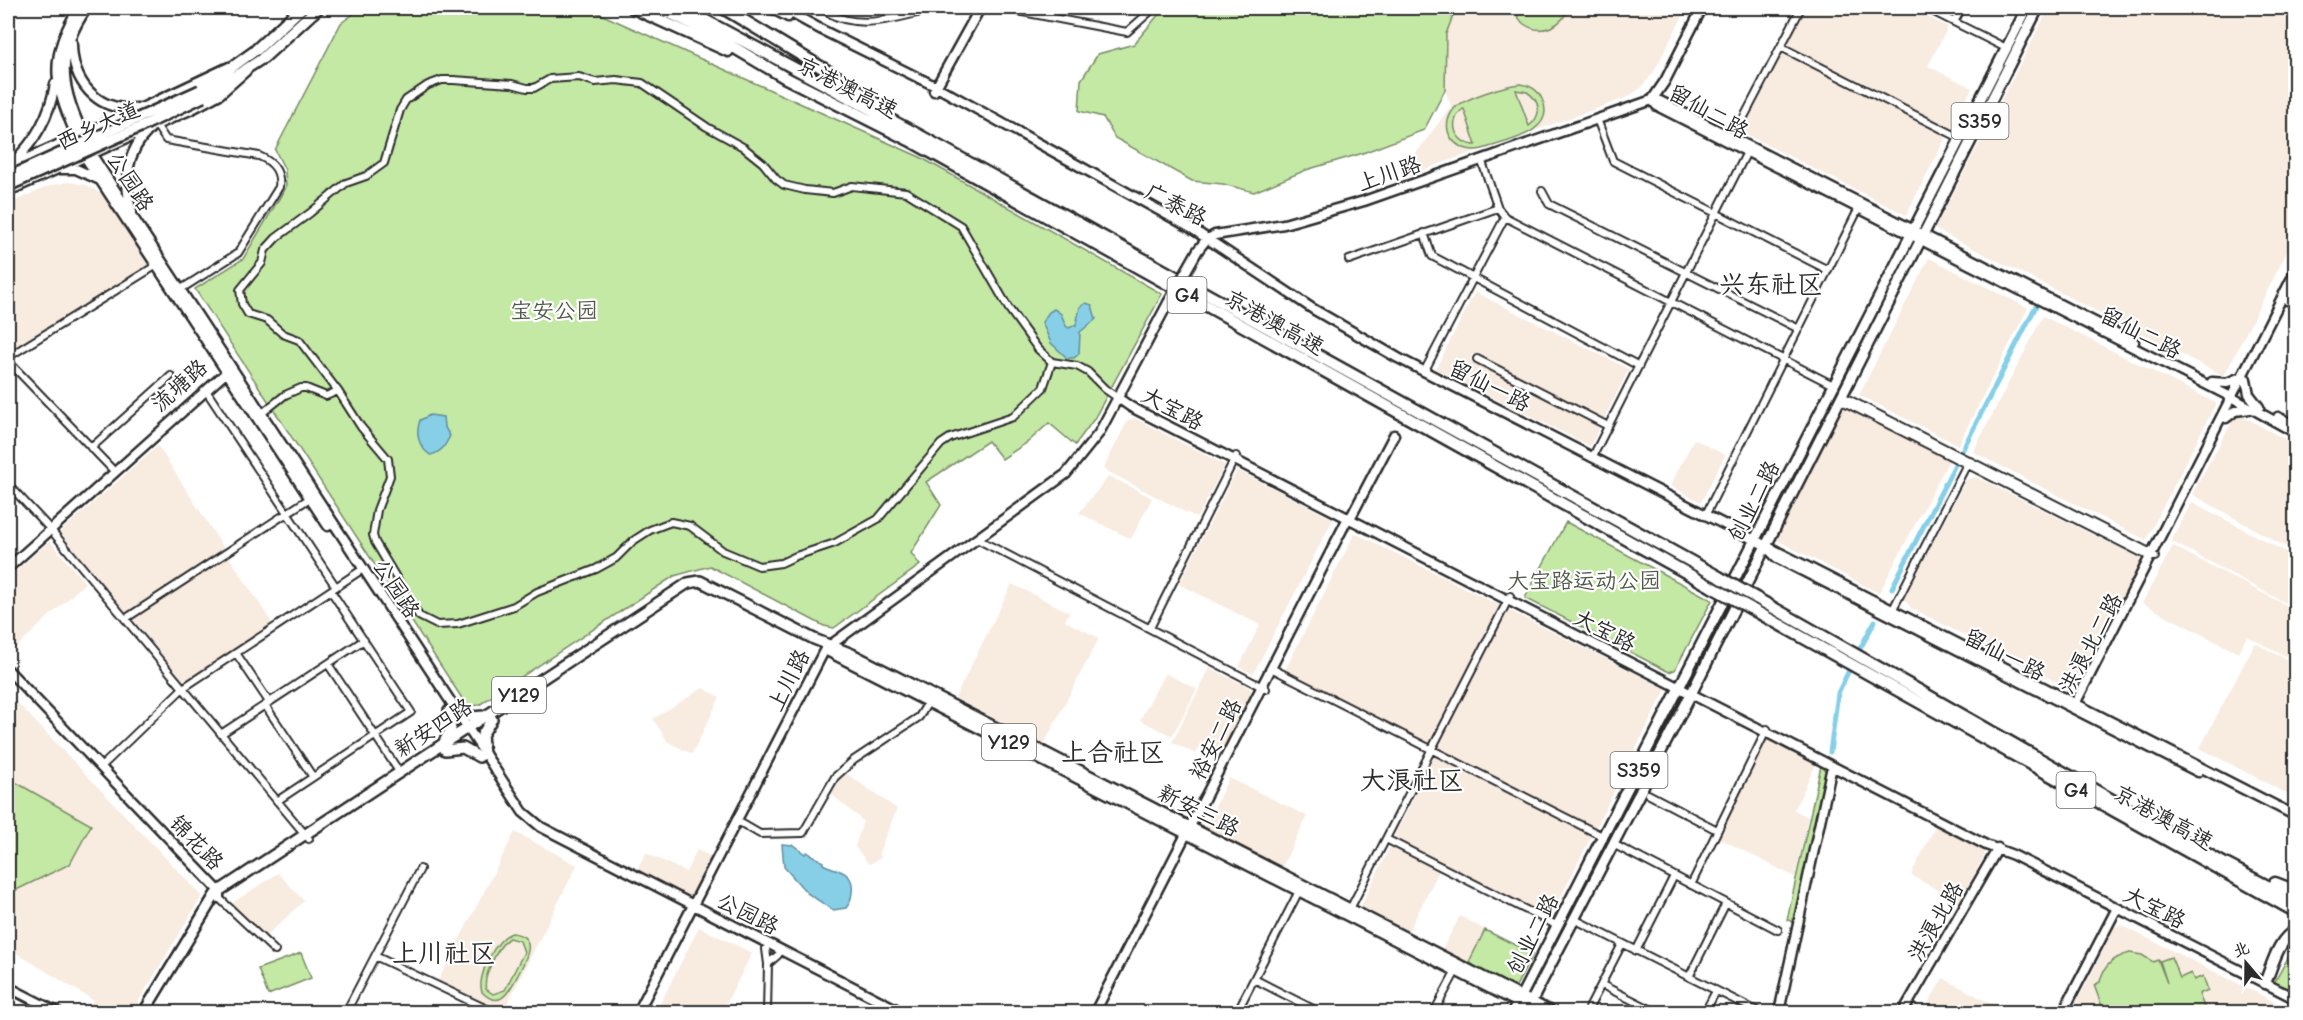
<svg xmlns="http://www.w3.org/2000/svg" width="2303" height="1020" font-family="'Comic Neue','LXGW WenKai TC',sans-serif">
<rect width="100%" height="100%" fill="#fff"/>
<filter id="ink" filterUnits="userSpaceOnUse"><feTurbulence type="fractalNoise" baseFrequency=".0167" numOctaves="2"/><feDisplacementMap in="SourceGraphic" scale="12" xChannelSelector="R" yChannelSelector="G"/><feConvolveMatrix kernelMatrix="1 2 1 2 8 2 1 2 1" color-interpolation-filters="sRGB"/></filter>
<g filter="url(#ink)">
<path fill="#f8ebe0" d="M 1456,8 L 1512,8 L 1518,16 L 1567,13 L 1568,8 L 1683,8 L 1685,12 L 1653,73 L 1641,88 L 1626,98 L 1406,176 L 1404,170 L 1451,106 L 1445,90 L 1446,34 Z
M 1804,8 L 1910,8 L 1948,27 L 1928,66 L 1972,88 L 1951,129 L 1785,45 Z
M 2049,8 L 2295,8 L 2295,236 L 2224,376 L 1935,229 Z
M 1781,52 L 1947,135 L 1906,215 L 1741,132 Z
M 67,182 L 86,185 L 102,194 L 149,266 L 8,353 L 8,204 L 49,186 Z
M 1929,258 L 2028,308 L 1958,445 L 1859,395 Z
M 1475,292 L 1629,369 L 1604,419 L 1472,354 L 1470,360 L 1601,425 L 1590,446 L 1436,369 Z
M 2043,316 L 2216,403 L 2146,540 L 1973,452 Z
M 1845,406 L 1949,460 L 1879,593 L 1775,539 Z
M 2237,413 L 2295,445 L 2295,552 L 2192,494 Z
M 1134,418 L 1225,465 L 1197,518 L 1103,469 L 1128,420 Z
M 1694,439 L 1725,455 L 1701,502 L 1670,486 Z
M 158,446 L 225,550 L 128,614 L 60,532 Z
M 1237,470 L 1333,519 L 1253,674 L 1239,667 L 1260,625 L 1179,584 Z
M 1109,476 L 1152,498 L 1131,539 L 1079,513 Z
M 1976,477 L 2142,559 L 2074,691 L 1911,608 L 1904,599 L 1966,480 Z
M 2192,502 L 2295,557 L 2295,608 L 2171,541 Z
M 1355,533 L 1666,689 L 1549,920 L 1392,841 L 1438,749 L 1284,672 Z
M 50,541 L 85,583 L 8,655 L 8,578 Z
M 2173,546 L 2295,610 L 2295,646 L 2289,658 L 2247,636 L 2238,653 L 2142,603 Z
M 228,555 L 274,626 L 185,682 L 132,618 Z
M 1012,584 L 1069,612 L 1065,621 L 1099,638 L 1044,744 L 955,698 Z
M 2255,643 L 2291,662 L 2295,655 L 2295,798 L 2200,748 Z
M 1210,668 L 1250,688 L 1252,693 L 1222,751 L 1202,741 L 1196,754 L 1172,742 Z
M 1165,673 L 1197,689 L 1172,736 L 1140,720 Z
M 703,688 L 720,697 L 692,754 L 668,742 L 653,719 Z
M 8,693 L 202,896 L 132,1012 L 86,1012 L 93,1000 L 13,951 L 8,960 L 8,894 L 69,864 L 91,825 L 8,778 Z
M 1768,738 L 1817,762 L 1794,810 L 1808,817 L 1795,877 L 1719,838 Z
M 847,774 L 897,809 L 879,852 L 881,858 L 869,864 L 855,847 L 863,821 L 830,793 L 840,779 Z
M 1229,778 L 1307,816 L 1282,867 L 1204,828 Z
M 1936,825 L 1983,849 L 1985,854 L 1959,902 L 1911,875 Z
M 515,832 L 577,865 L 503,1012 L 438,981 Z
M 1390,847 L 1439,871 L 1408,932 L 1360,908 Z
M 697,850 L 712,857 L 689,898 L 637,870 L 646,853 L 686,872 Z
M 278,873 L 304,901 L 265,937 L 231,904 Z
M 1460,916 L 1485,930 L 1468,964 L 1442,950 Z
M 2121,925 L 2295,1012 L 2072,1012 L 2115,927 Z
M 699,927 L 752,953 L 722,1012 L 662,1012 L 657,1010 Z
M 1943,978 L 2007,1012 L 1923,1012 Z"/>
<path fill="#c4e9a4" stroke="#788a68" stroke-width="1.5" fill-rule="evenodd" d="M 362,8 L 587,8 L 920,157 L 1162,294 L 1094,419 L 1075,445 L 1049,423 L 1028,442 L 1002,459 L 988,441 L 926,482 L 941,505 L 911,553 L 920,565 L 834,628 L 824,626 L 710,566 L 674,576 L 479,705 L 467,706 L 195,289 L 243,259 L 286,187 L 285,170 L 275,150 L 341,23 Z
M 1164,8 L 1456,8 L 1446,34 L 1445,90 L 1424,130 L 1360,154 L 1306,170 L 1254,192 L 1223,184 L 1192,181 L 1115,138 L 1103,117 L 1079,111 L 1081,80 L 1098,54 L 1134,44 Z
M 1512,8 L 1568,8 C 1563,26 1541,36 1524,24 C 1519,20 1516,13 1512,8 Z
M 1520,84 C 1530,85 1538,90 1542,99 C 1558,132 1507,141 1486,148 C 1461,157 1436,134 1453,110 C 1461,99 1506,85 1520,84 ZM 1516,90 L 1527,92 C 1541,101 1542,116 1529,126 ZM 1463,109 L 1464,109 L 1476,145 C 1455,144 1447,122 1463,109 Z
M 1566,522 L 1712,600 L 1675,670 L 1669,672 L 1525,598 Z
M 1822,761 L 1832,766 L 1800,923 L 1787,920 Z
M 8,778 L 91,825 L 70,864 L 8,894 Z
M 1485,930 L 1533,954 L 1515,988 L 1468,964 Z
M 512,933 C 539,936 526,959 519,973 C 511,988 501,1012 482,992 C 476,977 496,937 512,933 ZM 509,938 L 520,941 L 524,952 L 505,990 L 493,994 L 486,989 C 482,978 499,944 509,938 Z
M 2295,945 L 2295,994 L 2274,983 Z
M 301,953 L 311,978 L 268,995 L 258,969 Z
M 2130,953 L 2142,955 L 2153,962 L 2158,960 L 2167,983 L 2160,961 L 2171,957 L 2180,978 L 2191,973 L 2194,980 L 2203,976 L 2208,990 L 2199,994 L 2206,1012 L 2104,1012 L 2094,985 L 2100,982 C 2103,965 2114,957 2130,953 Z"/>
<path fill="#86cfe7" stroke="#628d9c" stroke-width="1.5" d="M 1086,303 L 1092,305 L 1096,319 L 1080,332 L 1079,354 L 1074,358 L 1067,358 L 1051,343 L 1042,322 L 1049,312 L 1054,309 L 1061,314 L 1066,326 L 1069,328 L 1076,325 L 1080,307 Z
M 430,415 L 443,417 L 444,426 L 450,436 C 445,446 441,453 430,455 C 418,446 415,435 420,420 Z
M 782,844 L 793,845 L 805,854 L 807,852 L 823,862 L 823,864 C 830,868 841,870 847,875 C 856,882 852,901 846,908 L 833,910 L 807,893 L 784,867 Z"/>
<g fill="none" stroke-linecap="round" stroke-linejoin="round">
<path stroke="#86cfe7" stroke-width="5" d="M 1892,588 L 2036,306
M 1856,656 L 1875,621
M 1830,752 L 1838,693 L 1852,664"/>
<g stroke="#2b2b2b" stroke-width="10">
<path id="street" d="M 1001,8 L 1127,32 L 1154,8
M 1926,8 L 2006,48
M 829,13 C 861,32 905,15 938,8
M 1954,22 L 1962,8
M 1781,47 L 1960,138
M 1597,119 L 1613,161 L 1828,270
M 156,125 L 166,140 L 259,156 C 273,162 281,171 279,187 L 238,253 L 178,291
M 1733,138 L 1801,8
M 1481,159 L 1498,208 L 1505,217 L 1835,386
M 1542,191 L 1549,204 L 1799,329
M 1424,233 L 1432,256 L 1639,366
M 1349,260 L 1498,208
M 8,357 L 157,265
M 1477,359 L 1608,426
M 8,361 L 112,469
M 1052,362 L 1043,388 L 1013,417 L 950,438 L 941,444 L 878,519 L 835,543 L 796,556 L 781,563 L 759,566 L 723,551 L 690,526 L 671,522 L 650,530 L 633,541 L 616,558 L 596,569 L 537,592 L 514,606 L 458,624 L 437,625 L 419,616 L 375,542 L 373,535 L 377,510 L 390,476 L 388,459 L 361,427 L 338,391 L 299,340 L 283,334 L 267,320 L 248,314 L 242,304 L 240,290 L 262,263 L 265,250 L 276,238 L 310,213 L 346,183 L 366,176 L 384,163 L 400,110 L 406,100 L 428,85 L 442,80 L 453,80 L 512,84 L 527,88 L 534,88 L 550,79 L 579,77 L 595,82 L 616,80 L 642,83 L 707,127 L 743,147 L 763,163 L 776,179 L 784,185 L 805,190 L 833,193 L 852,186 L 906,192 L 961,226 L 1009,309 L 1038,349 L 1052,362 L 1077,366 L 1088,372 L 1105,389 L 1118,398
M 1424,372 L 1505,217
M 207,392 L 336,587
M 1842,396 L 2153,554
M 1840,400 L 2150,557 L 2155,557
M 261,414 L 285,395 L 301,388 L 306,388 L 326,396 L 338,391
M 91,448 L 171,376
M 1592,458 L 1748,150
M 8,484 L 51,530 L 309,839
M 1705,516 L 1857,212
M 977,539 L 1266,689
M 1893,609 L 1967,464
M 125,619 L 310,498
M 1150,628 L 1236,456
M 236,653 L 269,702
M 328,664 L 400,773
M 1271,668 L 1604,837
M 265,705 L 313,777
M 221,734 L 364,640
M 101,767 L 183,688 L 363,569
M 1648,794 L 1717,830
M 277,801 L 411,712 L 331,591
M 735,823 L 741,823 L 760,834 L 803,833 L 835,777 L 854,760 L 919,717 L 929,701
M 1386,839 L 1558,926
M 1613,844 L 1778,930
M 1691,885 L 1767,729
M 219,898 L 275,951
M 1350,909 L 1510,596
M 1574,919 L 1759,1012
M 766,949 L 768,964 L 767,1012
M 1636,951 L 1674,876
M 375,956 L 493,1012
M 769,963 L 778,955
M 1689,977 L 1726,903
M 1254,979 L 1319,1012
M 1602,985 L 1656,1012
M 641,1007 L 652,1012
M 346,1012 L 420,869
M 1237,1012 L 1299,891
M 1434,1012 L 1456,971
M 1587,1012 L 1622,944
M 1705,1012 L 1716,991"/>
</g>
<g stroke="#2b2b2b" stroke-width="13">
<path id="secondary" d="M 79,8 C 40,67 61,98 85,157 L 328,526
M 87,8 C 47,64 68,102 94,158 L 523,812 L 541,827 L 902,1012
M 771,8 L 788,17
M 782,8 L 822,30 L 937,87 L 1191,228 L 1313,309 L 1398,358 L 2296,816
M 72,43 C 72,81 96,112 137,108
M 934,91 L 980,8
M 1652,100 L 1657,106 L 2231,397 L 2296,433
M 1652,100 L 1660,101 L 2134,342
M 12,163 C 35,142 50,115 55,84
M 8,167 L 146,106 L 229,67
M 62,169 L 76,169 L 98,179
M 8,191 L 192,109 L 220,94 L 246,71
M 132,212 C 123,183 126,152 149,130
M 1198,250 L 1206,240 L 1215,235 L 1284,224 L 1364,201 L 1652,100 L 1665,81 L 1702,8
M 2287,300 L 2296,283
M 2246,379 L 2249,394 L 2259,407
M 2212,382 L 2227,383 L 2241,377
M 1118,398 L 1131,407 L 1986,845 L 2013,855 L 2296,999
M 2278,417 L 2296,426
M 2226,418 L 2235,411 L 2250,409
M 1768,549 L 1777,558 L 2198,772
M 8,568 L 229,370
M 8,670 L 219,891 L 219,898
M 2074,706 L 2296,270
M 8,987 L 57,1012
M 8,999 L 33,1012
M 638,1012 L 825,649 L 1066,474 L 1099,433 L 1168,303
M 1095,1012 L 1348,518 L 1352,515 L 1394,435
M 1779,1012 L 1832,766
M 1903,1012 L 1998,848
M 2063,1012 L 2117,908"/>
</g>
<g stroke="#2b2b2b" stroke-width="14">
<path id="primary" d="M 200,90 L 256,50
M 203,97 L 263,58
M 828,651 L 1537,1012
M 454,708 L 471,717 L 484,716
M 444,742 L 451,729 L 449,711
M 445,750 L 463,748 L 479,757
M 484,754 L 482,735 L 492,719
M 1528,1008 L 1691,694 L 2038,8
M 144,1012 L 215,895 L 219,891 L 688,583 L 700,581 L 814,639 L 852,654 L 1551,1012
M 1513,1012 L 2027,8"/>
</g>
<g stroke="#2b2b2b" stroke-width="15">
<path id="highway" d="M 633,8 L 728,51
M 659,8 L 701,28 L 784,77 L 909,140 L 1712,587
M 682,8 L 915,133 L 1719,577
M 723,8 L 844,81 L 884,109
M 256,50 L 301,8
M 263,58 L 318,8
M 1756,598 L 2225,864 L 2296,901
M 1750,608 L 2296,912
M 2275,883 L 2296,891
M 2265,983 C 2272,967 2278,938 2296,931"/>
</g>
<use href="#street" stroke="#fff" stroke-width="6"/>
<use href="#secondary" stroke="#fff" stroke-width="8"/>
<use href="#primary" stroke="#fff" stroke-width="9"/>
<use href="#highway" stroke="#fff" stroke-width="10"/>
<g stroke="#2b2b2b" stroke-width="13" stroke-linecap="butt">
<path id="secondary-bridge" d="M 1168,303 L 1198,250"/>
</g>
<g stroke="#2b2b2b" stroke-width="14" stroke-linecap="butt">
<path id="primary-bridge" d="M 8,177 L 200,90
M 8,186 L 147,124 L 203,97"/>
</g>
<g stroke="#2b2b2b" stroke-width="15" stroke-linecap="butt">
<path id="highway-bridge" d="M 1719,577 L 1756,598
M 1712,587 L 1750,608"/>
</g>
<use href="#secondary-bridge" stroke="#fff" stroke-width="8"/>
<use href="#primary-bridge" stroke="#fff" stroke-width="9"/>
<use href="#highway-bridge" stroke="#fff" stroke-width="10"/>
</g>
</g>
<g text-anchor="middle" stroke-width="4.5" stroke-linejoin="round" paint-order="stroke">
<g fill="#fff" stroke="#6b6b6b" stroke-width="1.5">
<rect x="1951.5" y="103" width="57" height="36" rx="4.5"/>
<rect x="1167.5" y="277" width="39" height="36" rx="4.5"/>
<rect x="492" y="677" width="54" height="36" rx="4.5"/>
<rect x="982" y="724" width="54" height="36" rx="4.5"/>
<rect x="1610.5" y="752" width="57" height="36" rx="4.5"/>
<rect x="2056.5" y="772" width="39" height="36" rx="4.5"/>
</g>
<g font-size="21" font-weight="bold" fill="#2b2b2b">
<text x="1980" y="128">S359</text>
<text x="1187" y="302">G4</text>
<text x="519" y="702">Y129</text>
<text x="1009" y="749">Y129</text>
<text x="1639" y="777">S359</text>
<text x="2076" y="797">G4</text>
</g>
<g font-size="22" fill="#2b2b2b" stroke="#fff">
<text transform="translate(848 87) rotate(27)" y="8">京港澳高速</text>
<text transform="translate(1709 111) rotate(29)" y="8">留仙二路</text>
<text transform="translate(98 125) rotate(-24)" y="8">西乡大道</text>
<text transform="translate(1389 173) rotate(-19)" y="8">上川路</text>
<text transform="translate(131 181) rotate(57)" y="8">公园路</text>
<text transform="translate(1176 204) rotate(27)" y="8">广泰路</text>
<text transform="translate(1275 322) rotate(29)" y="8">京港澳高速</text>
<text transform="translate(2141 332) rotate(27)" y="8">留仙二路</text>
<text transform="translate(179 385) rotate(-42)" y="8">流塘路</text>
<text transform="translate(1490 385) rotate(27)" y="8">留仙一路</text>
<text transform="translate(1173 408) rotate(28)" y="8">大宝路</text>
<text transform="translate(1753 501) rotate(-63)" y="8">创业二路</text>
<text transform="translate(397 588) rotate(57)" y="8">公园路</text>
<text transform="translate(1605 630) rotate(27)" y="8">大宝路</text>
<text transform="translate(2090 643) rotate(-62)" y="8">洪浪北二路</text>
<text transform="translate(2005 654) rotate(27)" y="8">留仙一路</text>
<text transform="translate(788 680) rotate(-63)" y="8">上川路</text>
<text transform="translate(433 727) rotate(-33)" y="8">新安四路</text>
<text transform="translate(1215 739) rotate(-63)" y="8">裕安二路</text>
<text transform="translate(1199 810) rotate(27)" y="8">新安三路</text>
<text transform="translate(2164 817) rotate(29)" y="8">京港澳高速</text>
<text transform="translate(197 842) rotate(46)" y="8">锦花路</text>
<text transform="translate(2155 907) rotate(27)" y="8">大宝路</text>
<text transform="translate(748 913) rotate(27)" y="8">公园路</text>
<text transform="translate(1935 921) rotate(-60)" y="8">洪浪北路</text>
<text transform="translate(1532 934) rotate(-63)" y="8">创业二路</text>
</g>
<g font-size="22" fill="#515a49" stroke="#fff">
<text x="554" y="318">宝安公园</text>
<text x="1584" y="588">大宝路运动公园</text>
</g>
<g font-size="26" fill="#2b2b2b" stroke="#fff">
<text x="1771" y="293">兴东社区</text>
<text x="1113" y="761">上合社区</text>
<text x="1412" y="789">大浪社区</text>
<text x="444" y="962">上川社区</text>
</g>
</g>
<rect width="2303" height="1020" fill="none" stroke="#fff" stroke-width="30"/>
<rect x="15" y="15" width="2273" height="990" fill="none" stroke="#2b2b2b" stroke-width="2" filter="url(#ink)"/>
<g transform="translate(2246 963) rotate(340)" stroke="#ffffff" stroke-width="4.5" paint-order="stroke">
<path d="M0-4.5L10 22L0 15L-10 22Z" fill="#2b2b2b"/>
<text y="-9" font-size="16" font-weight="bold" text-anchor="middle" fill="#2b2b2b">北</text>
</g>
</svg>
